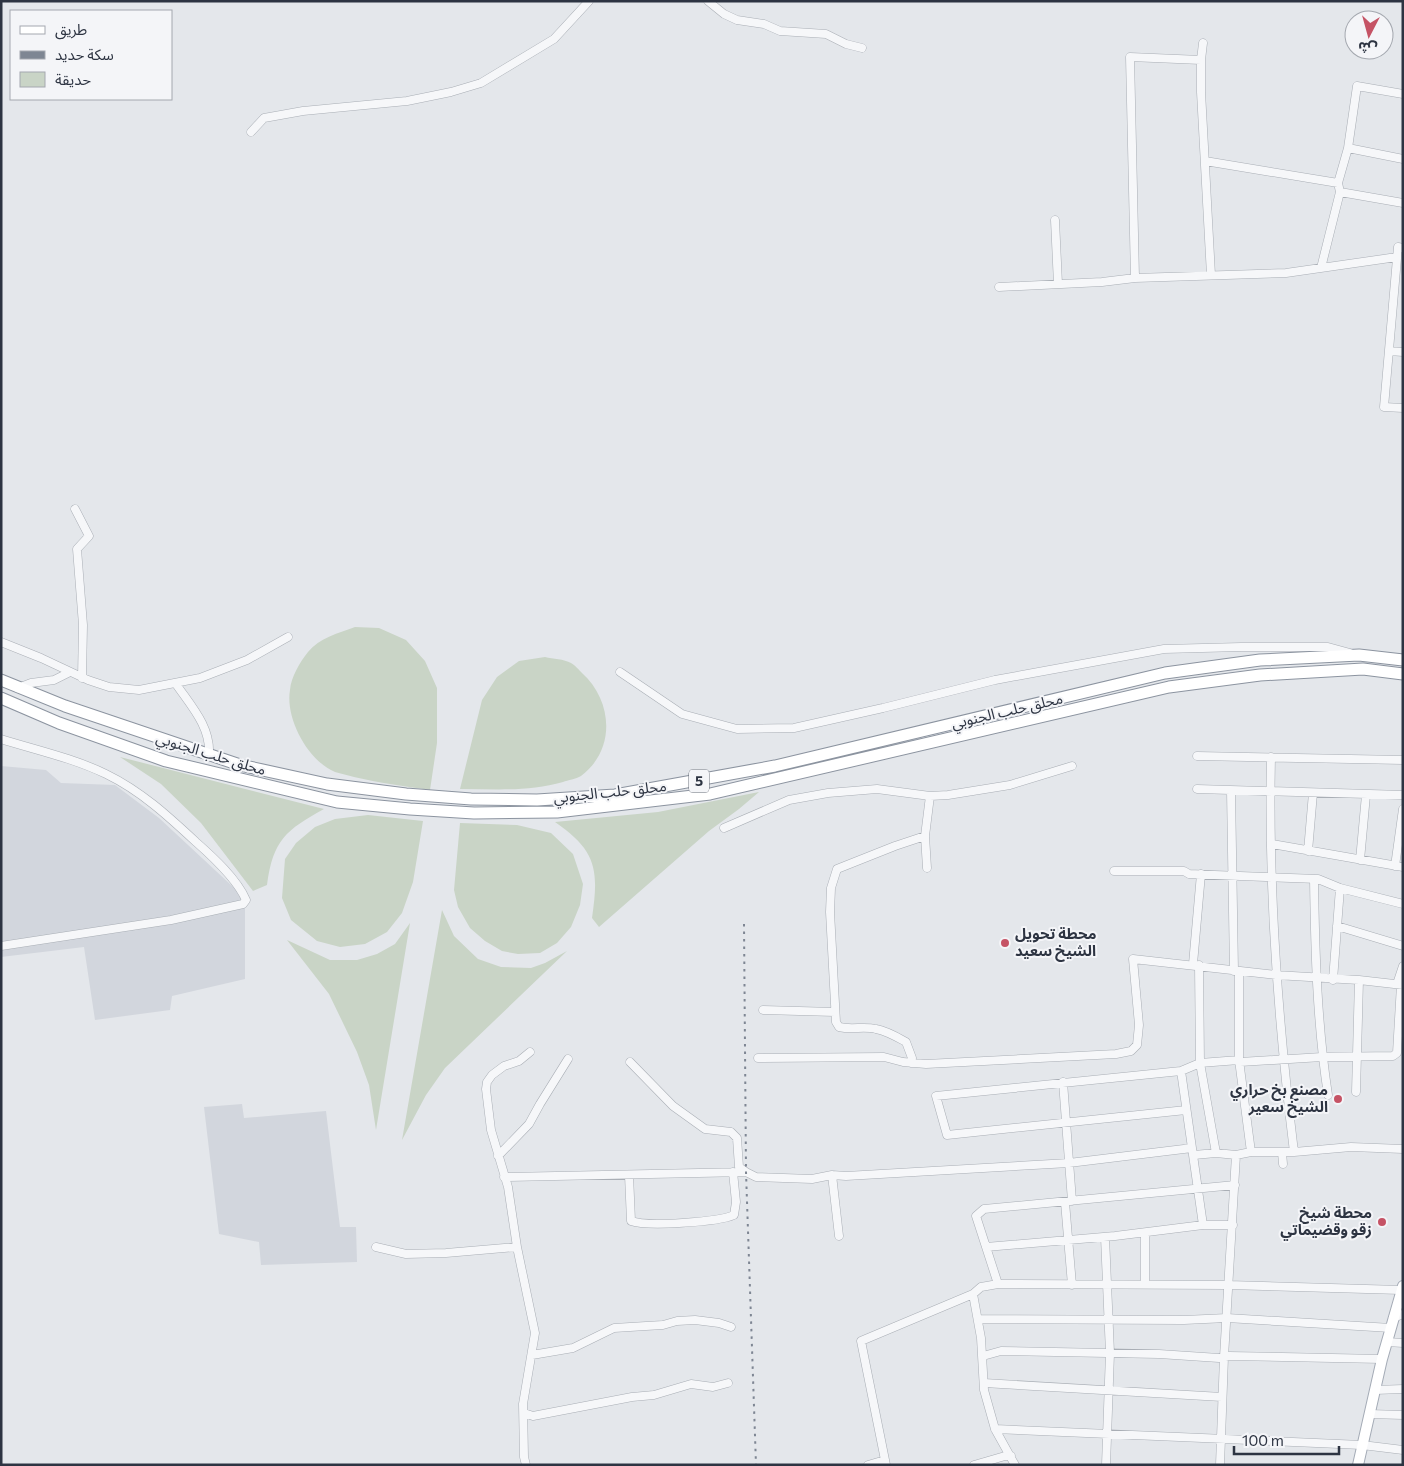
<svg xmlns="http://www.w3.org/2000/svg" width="1404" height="1466" font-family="Commissioner,'Noto Sans Arabic',sans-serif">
<rect width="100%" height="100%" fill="#e4e7eb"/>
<path fill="#d2d6dd" d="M 1,766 L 46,770 L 61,783 L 115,785 L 159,818 L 245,898 L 245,979 L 172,996 L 170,1010 L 95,1020 L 84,947 L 1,957 Z
M 242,1104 L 244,1118 L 326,1111 L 340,1227 L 356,1227 L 357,1262 L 261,1265 L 259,1242 L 219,1234 L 204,1107 Z"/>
<path fill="#c9d4c6" d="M 355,627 L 379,628 L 406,640 L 425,661 L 437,688 L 437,743 L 430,790 C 404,786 379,783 354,777 C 348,775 341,774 335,772 C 308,761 285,718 290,690 C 291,677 300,662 308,652 C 319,638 339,633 355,627 Z
M 545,657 C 553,659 564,659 571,663 C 575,665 579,670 582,673 C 613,701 616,750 581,776 C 576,779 568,780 563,782 C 529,792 495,789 460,789 L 482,700 L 497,677 L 519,661 Z
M 120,757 L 324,809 C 286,830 273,840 267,885 L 253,891 L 201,823 L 161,784 Z
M 759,792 L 739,809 L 709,831 L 599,927 L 592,918 C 599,870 597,851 555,822 L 658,812 Z
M 368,815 L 423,821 L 413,882 L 402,913 L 387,932 L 365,944 L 340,947 L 317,941 L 291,920 L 282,898 L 285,859 L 296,843 L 315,827 L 335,819 Z
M 460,823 L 517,825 L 551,833 L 573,854 L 583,884 L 580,905 L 571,927 L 557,943 L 540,953 L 518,954 L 502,951 L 485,941 L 470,928 L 458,907 L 454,890 Z
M 442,910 L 454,936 L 478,959 L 501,967 L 531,968 L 545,963 L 567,951 L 445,1068 L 426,1095 L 402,1140 Z
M 410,923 L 376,1130 L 369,1085 L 357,1052 L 329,994 L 287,940 L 330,960 L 357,960 L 377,954 L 395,944 Z"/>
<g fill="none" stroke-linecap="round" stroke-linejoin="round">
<g stroke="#a9aeb5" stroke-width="9">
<path id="minor" d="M 708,1 L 724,14 L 737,20 L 764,24 L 780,31 L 826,34 L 846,44 L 862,48
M 1203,43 L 1201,60 L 1201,92 L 1211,275
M 251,132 L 264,118 L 303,111 L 407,101 L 451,92 L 481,83 L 554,39 L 589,1
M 1348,148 L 1403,159
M 1205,161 L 1338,183
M 1340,192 L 1403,203
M 1055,220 L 1058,284
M 1403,248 L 1398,247 L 1384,407 L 1403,408
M 1321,268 L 1340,192 L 1338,183 L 1348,148 L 1357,86 L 1403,94
M 1135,278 L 1130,57 L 1201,60
M 999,287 L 1102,282 L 1135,278 L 1286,273 L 1397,257
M 1389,351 L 1403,352
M 75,509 L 89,536 L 77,549 L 83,625 L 82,678
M 1,642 L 41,658 L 88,680 L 109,687 L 139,690 L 200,678 L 247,660 L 288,637
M 620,672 L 682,714 L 737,729 L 794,728 L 883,708 L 995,680 L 1164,649 L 1241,647 L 1328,647 L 1350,653
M 176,684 C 191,706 211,727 209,755
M 18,688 L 31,683 L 54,680 L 70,672
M 1,739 C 36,750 73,758 106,774 C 141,791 168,816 196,842 C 213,857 237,879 246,900 L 243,904 L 171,920 L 1,946
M 1197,756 L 1403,760
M 1271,757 C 1268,889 1278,1021 1294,1152
M 1197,789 L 1403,795
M 1231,791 L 1234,971
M 724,828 L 789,800 L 828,793 L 877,789 L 930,796 L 948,795 L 1010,785 L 1072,766
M 1272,844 L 1403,867
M 1308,851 L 1313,793
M 1360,860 L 1366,795
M 1395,866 L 1403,809
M 927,868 L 925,836 L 930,796
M 1114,871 L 1184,871 L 1189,874 L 1318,879 L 1340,888 L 1403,904
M 1314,879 C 1315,951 1317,1023 1328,1095
M 1337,926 L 1403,946
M 1193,964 L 1201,874
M 1199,965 L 1200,1063 L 1216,1153
M 1239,971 L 1239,1060 L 1251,1152
M 1333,980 L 1340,888
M 1397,984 L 1403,966
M 763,1010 L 835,1012
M 758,1058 L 884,1057 L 903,1062 L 926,1064 L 1116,1054 L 1131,1051 L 1137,1045 L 1139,1025 L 1133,959 L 1276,975 L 1359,980 L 1403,985
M 630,1062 L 673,1106 L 705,1129 L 731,1132 L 737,1138 L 739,1167 L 746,1172
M 1240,1062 L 1322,1057 L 1393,1056 L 1397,1053 L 1401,985
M 911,1063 L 912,1058 L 906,1042 C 897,1037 887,1031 876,1029 C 864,1026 852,1030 839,1027 L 836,1022 L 830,912 L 831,888 L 837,869 L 895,846 L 925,836
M 1181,1071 L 1203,1225
M 1063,1082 L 1072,1201
M 1356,1092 L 1359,980
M 1186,1110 L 947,1135 L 936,1096 L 1181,1071 L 1200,1063 L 1239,1060
M 1282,1152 L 1283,1164
M 1194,1155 L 1216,1153 L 1236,1155 L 1251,1152 L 1294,1152 L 1351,1147 L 1403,1149
M 498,1156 L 529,1124 L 540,1104 L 568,1059
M 629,1175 L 631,1221 C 647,1227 718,1222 734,1215 L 736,1202 L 733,1172
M 832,1175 L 839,1236
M 504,1177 L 746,1172 L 756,1177 L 812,1179 L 832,1175 L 846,1176 L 1069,1163 L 1192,1148
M 1065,1202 L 1072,1285
M 1145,1233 L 1145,1284
M 1105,1237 L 1110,1353 L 1106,1465
M 376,1247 L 406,1254 L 446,1253 L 517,1247 L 535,1333 L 523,1404 L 524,1457 L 526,1465
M 517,1247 L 508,1187 L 491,1130 L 486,1089 L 487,1082 L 492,1075 L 504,1066 L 519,1061 L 530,1052
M 986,1247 L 1115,1236 L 1203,1225 L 1233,1225
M 998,1284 L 976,1216 L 984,1209 L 1235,1185
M 1393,1318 L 1403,1314
M 978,1319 L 1184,1320 L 1227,1318 L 1391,1328
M 1387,1342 L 1403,1343
M 532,1355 L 573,1348 L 614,1328 L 646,1326 L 663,1325 L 677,1321 L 695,1320 L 719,1323 L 731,1327
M 983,1356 L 1001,1351 L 1159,1354 L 1219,1358 L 1229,1356 L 1382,1359
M 984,1383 L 1222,1397
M 1375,1390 L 1403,1389
M 524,1413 L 533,1416 L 632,1397 L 654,1395 L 691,1384 L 713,1387 L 728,1383
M 1369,1414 L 1403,1415
M 995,1429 L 1362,1445 L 1403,1450
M 868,1465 L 885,1460
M 886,1465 L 861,1341 L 973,1294
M 974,1465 L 1005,1456 L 1011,1456
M 1015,1465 L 995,1429 L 984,1390 L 981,1338 L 973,1294 L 981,1287 L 998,1284 L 1228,1285 L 1401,1290
M 1220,1465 L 1224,1357 L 1236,1155"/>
</g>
<g stroke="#a4abb6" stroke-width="12">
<path id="major" d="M 1358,1465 L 1382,1359 L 1403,1286"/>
</g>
<g stroke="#8c94a0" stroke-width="13">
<path id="highway" d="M 1,680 L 65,706 L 240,765 L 327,784 L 406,794 L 471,799 L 537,800 L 615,795 L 775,766 L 1165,673 L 1260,660 L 1359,655 L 1403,660
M 1,698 L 59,723 L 166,761 L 337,802 L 410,809 L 474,813 L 557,812 L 710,794 L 1169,687 L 1260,675 L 1363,669 L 1403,674"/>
</g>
<use href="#minor" stroke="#f6f7f9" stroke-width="8"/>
<use href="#major" stroke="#fff" stroke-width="10"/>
<use href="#highway" stroke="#fff" stroke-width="11"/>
<path stroke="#7e8693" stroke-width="2" stroke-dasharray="2.5 5" stroke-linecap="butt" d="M 744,924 L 746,1172 L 756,1465"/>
</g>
<g fill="#c55365" stroke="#f4f5f8" stroke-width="2">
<circle cx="1005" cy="943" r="5"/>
<circle cx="1338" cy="1099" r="5"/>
<circle cx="1382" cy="1222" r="5"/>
</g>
<g text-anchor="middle" stroke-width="4" stroke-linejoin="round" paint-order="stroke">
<rect fill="#f4f5f8" stroke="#696e79" stroke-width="1" x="689" y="769.5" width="20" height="23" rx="4"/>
<g font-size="14" font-weight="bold" fill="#2d3442">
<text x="699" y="786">5</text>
</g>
<g font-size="15" fill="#2d3442" stroke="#f4f5f8">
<text transform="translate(1007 711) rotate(-13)" y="5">محلق حلب الجنوبي</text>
<text transform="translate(211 754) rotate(17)" y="5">محلق حلب الجنوبي</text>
<text transform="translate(610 792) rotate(-6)" y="5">محلق حلب الجنوبي</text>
</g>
<g font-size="15" font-weight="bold" fill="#2d3442" stroke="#f4f5f8" text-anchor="end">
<text x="1015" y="939" text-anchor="start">محطة تحويل<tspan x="1015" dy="17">الشيخ سعيد</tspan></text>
<text x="1328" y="1095">مصنع بخ حراري<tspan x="1328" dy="17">الشيخ سعير</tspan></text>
<text x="1372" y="1218">محطة شيخ<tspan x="1372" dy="17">زقو وقضيماتي</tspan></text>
</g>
</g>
<rect width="1404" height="1466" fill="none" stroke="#2d3442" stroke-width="5"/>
<rect x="10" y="10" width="162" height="90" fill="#f4f5f8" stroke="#a4a8af"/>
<rect x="20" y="26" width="25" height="8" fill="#ffffff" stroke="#a4a8af"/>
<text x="55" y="35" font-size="15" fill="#2d3442">طريق</text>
<rect x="20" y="51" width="25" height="8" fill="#7e8693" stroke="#a4a8af"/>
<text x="55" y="60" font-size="15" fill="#2d3442">سكة حديد</text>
<rect x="20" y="72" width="25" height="15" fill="#c9d4c6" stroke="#a4a8af"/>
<text x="55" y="85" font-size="15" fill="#2d3442">حديقة</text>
<g transform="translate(1369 35) rotate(186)"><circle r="24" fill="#f4f5f8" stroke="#a4a8af"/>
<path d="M0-4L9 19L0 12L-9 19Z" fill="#c55365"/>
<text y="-8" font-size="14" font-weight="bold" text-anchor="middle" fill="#2d3442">ش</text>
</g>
<path d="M1234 1446v8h105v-8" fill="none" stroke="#2d3442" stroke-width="2.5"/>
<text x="1242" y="1446" font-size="15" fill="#2d3442" stroke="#f4f5f8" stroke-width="4" paint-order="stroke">100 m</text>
</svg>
